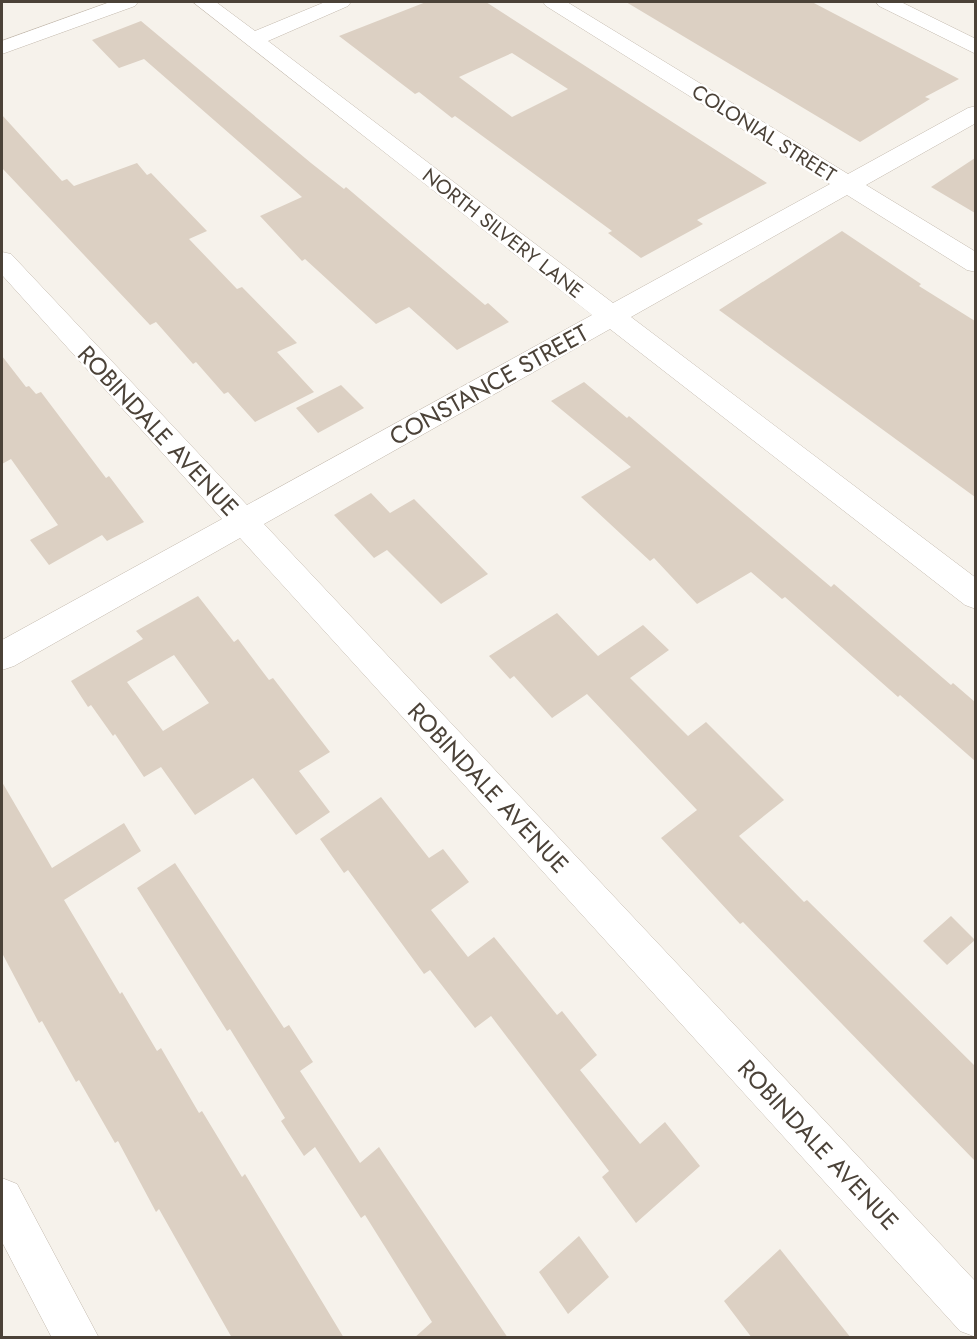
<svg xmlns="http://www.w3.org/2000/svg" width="977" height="1339" font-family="Jost,sans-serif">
<rect width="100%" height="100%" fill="#f6f2eb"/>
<path fill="#dcd0c3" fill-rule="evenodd" d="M 426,2 L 486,2 L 767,183 L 697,220 L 703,224 L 641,258 L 608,233 L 612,231 L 455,116 L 452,118 L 419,92 L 415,94 L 339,36 ZM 512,53 L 568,89 L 512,117 L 459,77 Z
M 626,2 L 812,2 L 959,79 L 925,97 L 930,99 L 860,142 Z
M 141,21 L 311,163 L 344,189 L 346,187 L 485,305 L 488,303 L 509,322 L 457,350 L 409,307 L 376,324 L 305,259 L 302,261 L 260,216 L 302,197 L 144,59 L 119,68 L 92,40 Z
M 2,115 L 62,181 L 67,179 L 74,186 L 137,163 L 147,175 L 151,173 L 207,231 L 189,239 L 237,289 L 242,287 L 297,343 L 277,352 L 314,392 L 255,422 L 228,392 L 224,394 L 196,362 L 193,364 L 156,322 L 150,325 L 2,168 Z
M 975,158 L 975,213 L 931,187 Z
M 842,231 L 921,284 L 919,286 L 975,321 L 975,497 L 719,310 Z
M 2,356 L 26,387 L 29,386 L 36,394 L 41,392 L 106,478 L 109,476 L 144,522 L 107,541 L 102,535 L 49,565 L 30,540 L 58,525 L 11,459 L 2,464 Z
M 584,382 L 627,418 L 629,416 L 831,587 L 834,584 L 951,685 L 953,683 L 975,702 L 975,761 L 900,695 L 898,697 L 785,597 L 782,599 L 751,572 L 697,604 L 654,558 L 650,561 L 581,497 L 631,467 L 551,401 Z
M 341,385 L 364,408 L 318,433 L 296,408 Z
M 371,493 L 390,513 L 414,499 L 488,574 L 441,604 L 387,550 L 374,558 L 334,515 Z
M 198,596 L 234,642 L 238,639 L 269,680 L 273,678 L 330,752 L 299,771 L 330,812 L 296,835 L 253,778 L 195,815 L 161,767 L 144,777 L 115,734 L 113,736 L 91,705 L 88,707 L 71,681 L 143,639 L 136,631 ZM 174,655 L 209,703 L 163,731 L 127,682 Z
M 557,613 L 598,656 L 643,625 L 669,650 L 630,678 L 688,736 L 706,722 L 784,800 L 739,836 L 804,902 L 807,900 L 975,1066 L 975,1161 L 743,922 L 740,924 L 661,838 L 697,810 L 587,694 L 552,718 L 514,676 L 510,679 L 489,656 Z
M 2,782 L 52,868 L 124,823 L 141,851 L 64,900 L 120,994 L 122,992 L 157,1051 L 161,1048 L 199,1113 L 202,1111 L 242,1177 L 245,1174 L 344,1338 L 232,1338 L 159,1209 L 156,1212 L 118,1141 L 115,1143 L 79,1080 L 76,1082 L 42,1021 L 39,1023 L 2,953 Z
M 381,797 L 429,858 L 443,849 L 469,882 L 431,910 L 468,957 L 494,937 L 557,1015 L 562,1011 L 597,1055 L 580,1070 L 640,1144 L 665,1122 L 700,1166 L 636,1223 L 602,1177 L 609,1171 L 491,1016 L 475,1028 L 430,970 L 424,974 L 348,870 L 344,873 L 320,839 Z
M 175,863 L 284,1028 L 289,1025 L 313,1062 L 300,1071 L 360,1163 L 379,1147 L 508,1338 L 414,1338 L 432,1322 L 365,1215 L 361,1218 L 315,1147 L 304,1156 L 281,1121 L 285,1118 L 230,1029 L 227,1031 L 137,888 Z
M 951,916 L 975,940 L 947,965 L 923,941 Z
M 579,1236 L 609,1277 L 568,1314 L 539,1272 Z
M 780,1249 L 851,1338 L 752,1338 L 724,1301 Z"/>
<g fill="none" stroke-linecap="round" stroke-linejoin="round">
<g stroke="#c3b9ad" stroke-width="1">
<path id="minor" d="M 110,2 L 138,2 L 135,6 L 2,54 L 2,41 Z
M 193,2 L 216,2 L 255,31 L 325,2 L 351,2 L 348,6 L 268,41 L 613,303 L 830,184 L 546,6 L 543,2 L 567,2 L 848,174 L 968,108 L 976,106 L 976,123 L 866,185 L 976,252 L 976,272 L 967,270 L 847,195 L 631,317 L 976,578 L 976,609 L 965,605 L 610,329 L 264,524 L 976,1282 L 976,1337 L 960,1331 L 240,538 L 14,666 L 2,670 L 2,640 L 222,519 L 2,275 L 2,252 L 11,254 L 247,505 L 592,315 Z
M 876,2 L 901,2 L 976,39 L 976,54 L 879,6 Z
M 2,1178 L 17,1184 L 99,1338 L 52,1338 L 2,1242 Z"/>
</g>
<use href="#minor" fill="#fff" fill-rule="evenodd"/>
</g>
<g text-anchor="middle" stroke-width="4.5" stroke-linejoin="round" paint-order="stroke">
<g font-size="20" fill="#4b4238" stroke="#fff">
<text transform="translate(764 133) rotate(32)" y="7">COLONIAL STREET</text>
<text transform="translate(503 233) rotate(38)" y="7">NORTH SILVERY LANE</text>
</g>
<g font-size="24" fill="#4b4238" stroke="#fff">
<text transform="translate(489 385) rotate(-29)" y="8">CONSTANCE STREET</text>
<text transform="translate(158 431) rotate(47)" y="8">ROBINDALE AVENUE</text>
<text transform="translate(488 788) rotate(47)" y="8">ROBINDALE AVENUE</text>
<text transform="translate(818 1145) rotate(47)" y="8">ROBINDALE AVENUE</text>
</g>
</g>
<rect width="977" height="1339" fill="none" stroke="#4b4238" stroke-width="6"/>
</svg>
